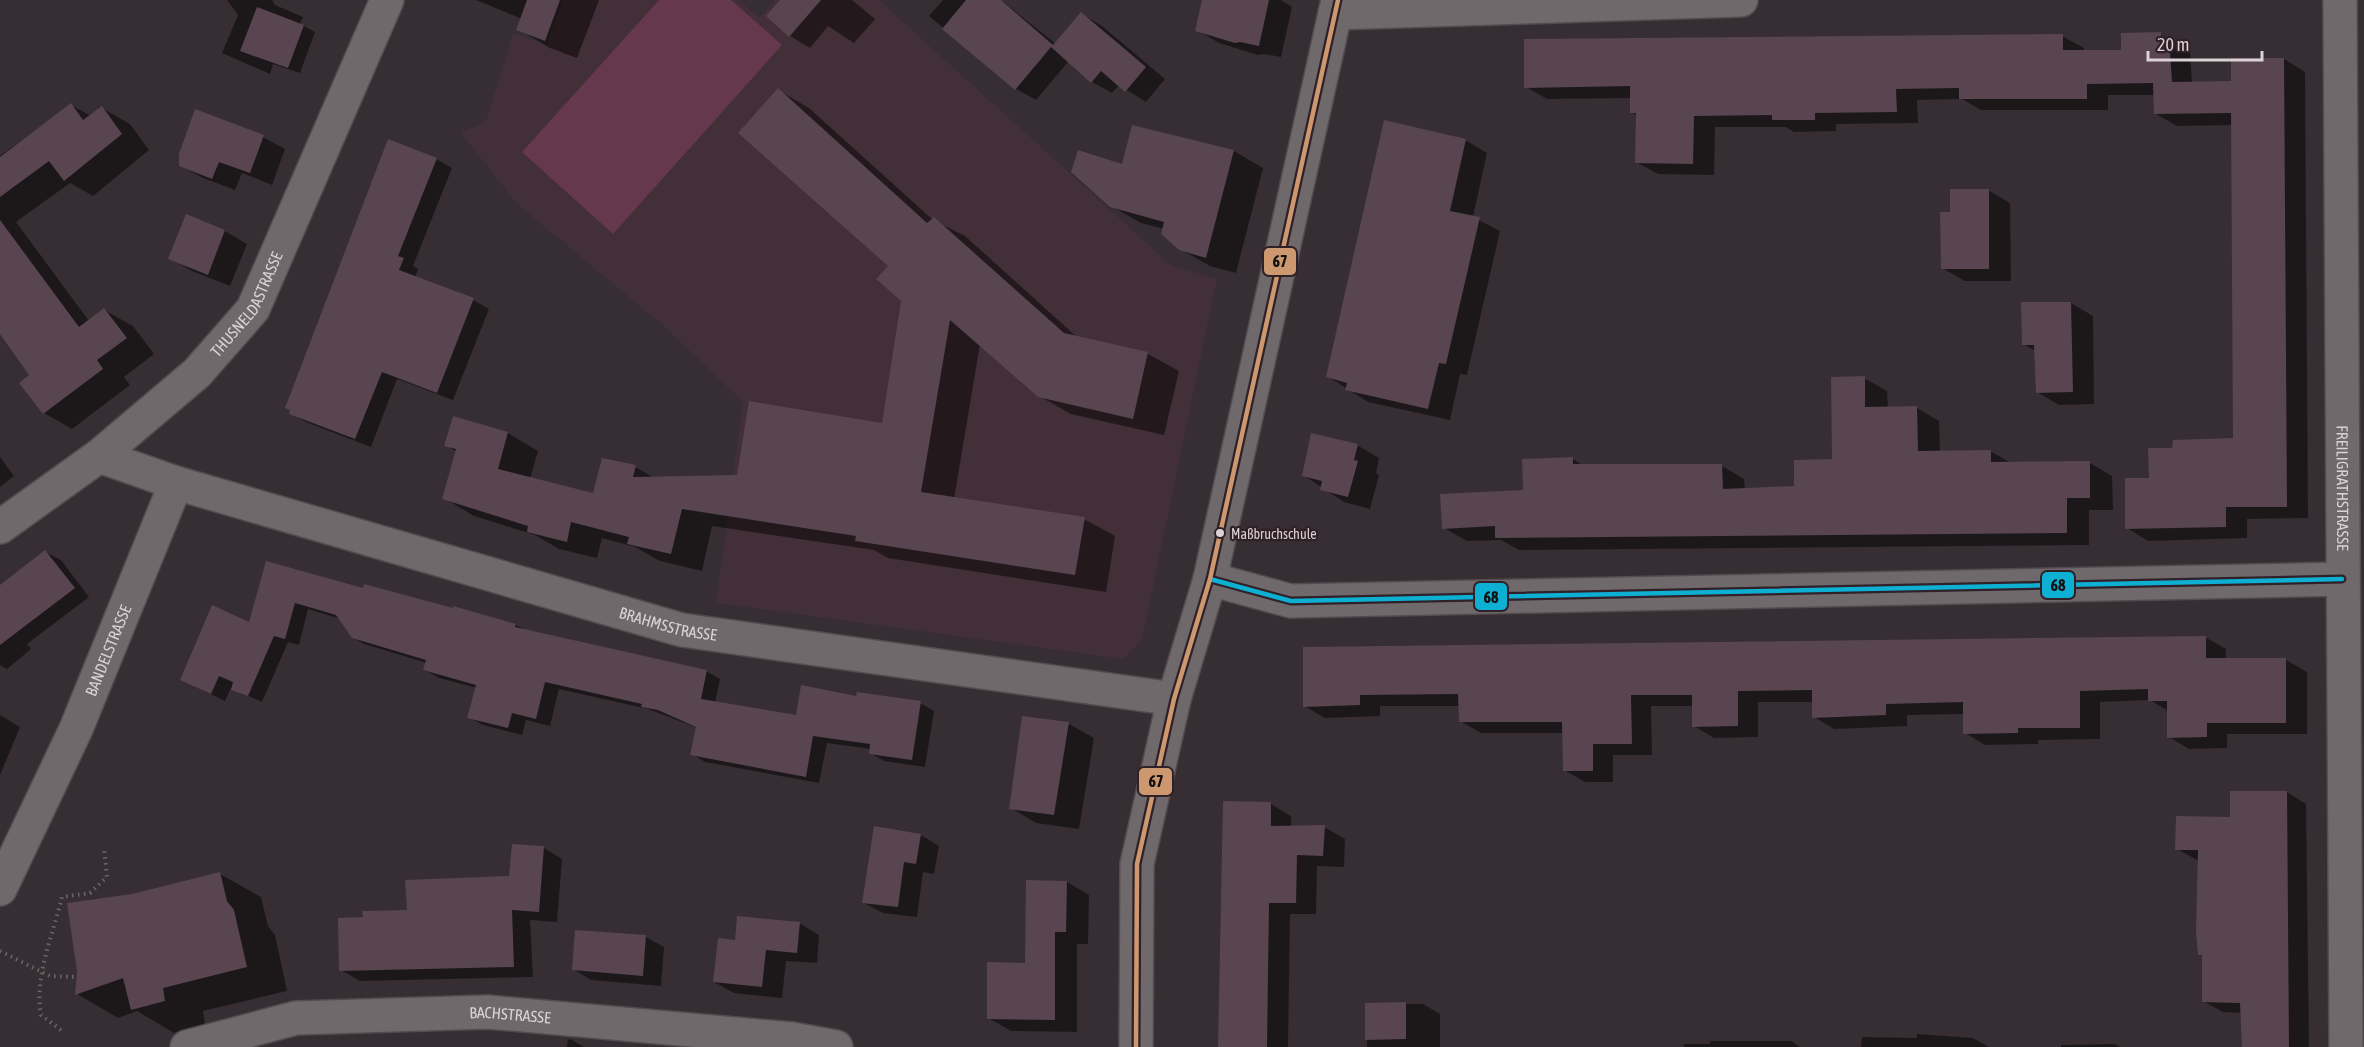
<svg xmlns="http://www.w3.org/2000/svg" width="2364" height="1047" font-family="'Asap Condensed',sans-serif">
<rect width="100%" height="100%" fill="#362e32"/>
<path fill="#422f37" d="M 563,0 L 739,0 L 759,18 L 775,0 L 879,0 L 1171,265 L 1217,279 L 1142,641 L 1123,659 L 716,603 L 743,402 L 666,328 L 517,204 L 461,133 L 486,121 L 513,33 L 547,45 Z"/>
<path fill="#66384e" d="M 659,0 L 731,0 L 782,45 L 613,234 L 522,152 Z"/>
<path fill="#0007" d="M 227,0 L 272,0 L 275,5 L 303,17 L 300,24 L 315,32 L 300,73 L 273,64 L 270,74 L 222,53 L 238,15 Z
M 476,0 L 599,0 L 577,58 L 550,48 L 518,29 L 522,19 Z
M 782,0 L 852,0 L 875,19 L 854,43 L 828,26 L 810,48 L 790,36 Z
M 943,0 L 1001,0 L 1056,44 L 1082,14 L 1102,26 L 1165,79 L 1146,102 L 1119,85 L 1112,93 L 1092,82 L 1069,61 L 1036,100 L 1016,89 L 929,16 Z
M 1203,0 L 1281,0 L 1292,7 L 1281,57 L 1264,54 L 1258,55 L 1219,43 L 1197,30 Z
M 2160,34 L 2190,52 L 2192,83 L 2233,82 L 2284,59 L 2305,72 L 2308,518 L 2247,519 L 2247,538 L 2148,541 L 2127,528 L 2150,480 L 2174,449 L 2235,439 L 2233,125 L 2177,126 L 2156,114 L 2155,95 L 2108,95 L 2108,110 L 1981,110 L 1962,99 L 1917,100 L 1918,123 L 1836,124 L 1836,131 L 1794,132 L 1786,127 L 1715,127 L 1714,175 L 1658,174 L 1636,162 L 1637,116 L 1631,112 L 1631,98 L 1547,99 L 1526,87 L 2062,36 L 2084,48 L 2084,52 L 2123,52 Z
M 778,90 L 809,108 L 933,220 L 965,236 L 1078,338 L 1148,354 L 1179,371 L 1164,435 L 1071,414 L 1039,396 L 980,344 L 954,499 L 1084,519 L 1115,536 L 1106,592 L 888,558 L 874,550 L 712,526 L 702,571 L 660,561 L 635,547 L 602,538 L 597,558 L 559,549 L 535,535 L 474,516 L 444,498 L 457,452 L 446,445 L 454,418 L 508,433 L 538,451 L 530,479 L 594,495 L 635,467 L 655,478 L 739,477 L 883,425 L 903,300 L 890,266 Z
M 71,105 L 91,116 L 102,108 L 130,124 L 149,150 L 93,196 L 70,183 L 16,222 L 89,321 L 104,310 L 133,326 L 154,354 L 124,377 L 130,385 L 72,429 L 44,413 L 31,375 L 0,331 L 0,156 Z
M 1133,127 L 1234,151 L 1263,168 L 1236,273 L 1210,266 L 1180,249 L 1164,229 L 1141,223 L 1111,206 Z
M 263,137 L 285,149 L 272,185 L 242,173 L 235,190 L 203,178 L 180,165 Z
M 1465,140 L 1487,153 L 1473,217 L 1500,231 L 1467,375 L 1460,374 L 1450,420 L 1368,402 L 1327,376 Z
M 436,159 L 452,168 L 413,266 L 418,269 L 415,278 L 473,300 L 489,309 L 453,400 L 397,379 L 371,447 L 306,422 L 290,413 Z
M 1988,190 L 2010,203 L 2011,281 L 1965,281 L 1942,268 L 1952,213 Z
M 187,216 L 225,231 L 247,244 L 230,286 L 192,271 L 170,258 Z
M 2071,303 L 2093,316 L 2094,404 L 2059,405 L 2037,392 L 2036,351 L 2023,344 Z
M 1864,378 L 1887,391 L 1888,408 L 1917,408 L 1939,421 L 1940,452 L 1990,451 L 2011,463 L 2090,463 L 2112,476 L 2113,510 L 2089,510 L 2089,545 L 1519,550 L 1501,540 L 1467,541 L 1444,528 L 1525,491 L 1573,459 L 1584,466 L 1722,466 L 1744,479 L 1745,489 L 1796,487 L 1833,460 Z
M 1357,445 L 1379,458 L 1376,473 L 1379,475 L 1370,509 L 1344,502 L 1303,475 Z
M 0,457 L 14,476 L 0,487 Z
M 45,552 L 61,560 L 89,597 L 27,644 L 31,649 L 7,669 L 0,665 L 0,587 Z
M 267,563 L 364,590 L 454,610 L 454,608 L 516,625 L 527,631 L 706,671 L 720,679 L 715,703 L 797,717 L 857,697 L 920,703 L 934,711 L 925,767 L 884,761 L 870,753 L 871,749 L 827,743 L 819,783 L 705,762 L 692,754 L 698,728 L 648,709 L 559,689 L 550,726 L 526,720 L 522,735 L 483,725 L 469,717 L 477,688 L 439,678 L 425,670 L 427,663 L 364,644 L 350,636 L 354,623 L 308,609 L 299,645 L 288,642 L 262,702 L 231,688 L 225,701 L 196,687 L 250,624 Z
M 2205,637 L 2226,649 L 2226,660 L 2286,660 L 2307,672 L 2307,734 L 2227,734 L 2227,748 L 2189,749 L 2169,737 L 2168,711 L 2150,700 L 2100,702 L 2100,739 L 2038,740 L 2038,744 L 1985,745 L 1965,733 L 1965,714 L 1907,715 L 1907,726 L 1834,729 L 1814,717 L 1814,702 L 1758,702 L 1758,737 L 1714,738 L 1694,726 L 1694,706 L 1651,706 L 1652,755 L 1613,755 L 1613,782 L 1585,782 L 1564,770 L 1564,733 L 1481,733 L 1460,721 L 1460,706 L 1380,706 L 1380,716 L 1325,718 L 1304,706 L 1305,649 Z
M 0,715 L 20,727 L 0,775 Z
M 1069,724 L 1094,738 L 1079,829 L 1036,823 L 1011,808 Z
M 2287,792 L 2306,804 L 2309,1047 L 2243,1047 L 2242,1013 L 2223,1012 L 2203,1001 L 2204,957 L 2199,954 L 2199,861 L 2177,849 Z
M 1271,804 L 1291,816 L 1291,827 L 1324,827 L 1345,839 L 1344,867 L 1317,866 L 1316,914 L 1290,914 L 1288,1047 L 1220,1047 Z
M 921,835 L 939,846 L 934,874 L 923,872 L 917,917 L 883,913 L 864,903 Z
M 544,848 L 562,859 L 557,922 L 530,920 L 533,977 L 360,981 L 341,970 L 365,919 L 409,911 L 510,878 Z
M 220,874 L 261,897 L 268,926 L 275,935 L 287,991 L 203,1011 L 205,1025 L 174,1033 L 137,1011 L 118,1018 L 77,994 L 79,971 L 132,896 Z
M 1067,882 L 1089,895 L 1088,944 L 1077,944 L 1077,1032 L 1011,1031 L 988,1018 L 1027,964 Z
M 799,923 L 819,935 L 817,963 L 786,961 L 782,998 L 734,993 L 714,982 L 736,942 Z
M 646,937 L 664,947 L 661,986 L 591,980 L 573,969 Z
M 1367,1004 L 1423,1004 L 1440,1014 L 1440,1047 L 1367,1047 Z
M 1917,1034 L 1973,1038 L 1989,1047 L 1861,1047 L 1862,1037 L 1917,1038 Z
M 568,1039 L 572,1040 L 584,1047 L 567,1047 Z
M 1710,1041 L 1791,1041 L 1800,1047 L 1684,1047 L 1684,1044 L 1710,1044 Z
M 2115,1044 L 2120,1047 L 2061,1047 L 2061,1045 Z"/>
<path fill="#58454f" d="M 527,0 L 560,0 L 545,41 L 516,30 Z
M 780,0 L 821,0 L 789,37 L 766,16 Z
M 966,0 L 1001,0 L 1053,45 L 1081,12 L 1146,67 L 1125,92 L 1101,71 L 1091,83 L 1051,47 L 1015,90 L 942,29 Z
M 1202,0 L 1269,0 L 1259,46 L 1240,42 L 1235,43 L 1195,31 Z
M 257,7 L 304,25 L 288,68 L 240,51 Z
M 2161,32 L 2161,38 L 2169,38 L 2172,82 L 2231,81 L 2231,58 L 2284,58 L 2287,507 L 2226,507 L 2226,527 L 2125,529 L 2125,478 L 2149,478 L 2148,448 L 2172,448 L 2173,440 L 2233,438 L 2231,113 L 2154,114 L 2153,83 L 2087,84 L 2087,99 L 1959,99 L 1959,88 L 1896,89 L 1897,112 L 1815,113 L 1815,120 L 1772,120 L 1772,115 L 1694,116 L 1693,164 L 1635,163 L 1636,113 L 1630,113 L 1630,86 L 1524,88 L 1524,39 L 2063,34 L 2063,50 L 2121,50 L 2121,33 Z
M 778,88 L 927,223 L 934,217 L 1064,333 L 1148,352 L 1133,419 L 1038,397 L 950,320 L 921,492 L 1085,517 L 1075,575 L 855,541 L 856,536 L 682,509 L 671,554 L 627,544 L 629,537 L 571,522 L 567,542 L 527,532 L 528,526 L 442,499 L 456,449 L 444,446 L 453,416 L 508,432 L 498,469 L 593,493 L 602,458 L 636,465 L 633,477 L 737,475 L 749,401 L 882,423 L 901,301 L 876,279 L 888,266 L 738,133 Z
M 71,103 L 83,120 L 102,106 L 122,134 L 64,181 L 49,161 L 0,197 L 0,157 Z
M 195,109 L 264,135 L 250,173 L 219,162 L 212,179 L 179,166 L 179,154 Z
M 1384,120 L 1466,139 L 1450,211 L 1480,217 L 1446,364 L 1439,363 L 1428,409 L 1345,390 L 1347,383 L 1326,377 Z
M 1132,125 L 1234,150 L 1206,258 L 1179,250 L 1161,234 L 1164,222 L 1110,207 L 1071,172 L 1078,150 L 1122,164 Z
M 388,139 L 437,158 L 398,256 L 404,258 L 399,270 L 474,298 L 437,393 L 382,372 L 355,439 L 289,414 L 290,410 L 285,408 Z
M 1950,189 L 1989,189 L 1989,269 L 1941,269 L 1940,212 L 1950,212 Z
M 186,214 L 225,230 L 208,275 L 168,259 Z
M 0,220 L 79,327 L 104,308 L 127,338 L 97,360 L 103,369 L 43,414 L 19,383 L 29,375 L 0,334 Z
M 2021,302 L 2071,302 L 2073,392 L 2036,393 L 2034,345 L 2022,345 Z
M 1865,376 L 1865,407 L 1917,406 L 1918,451 L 1991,450 L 1991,462 L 2090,461 L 2090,498 L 2067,498 L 2067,533 L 1495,538 L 1495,526 L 1442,529 L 1440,494 L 1523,490 L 1522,459 L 1573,457 L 1573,464 L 1722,464 L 1723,489 L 1794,486 L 1794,460 L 1832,459 L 1831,377 Z
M 1311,433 L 1358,444 L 1354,460 L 1358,461 L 1348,497 L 1320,490 L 1322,481 L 1302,476 Z
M 45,550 L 75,588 L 0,645 L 0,585 Z
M 266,561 L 363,588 L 364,584 L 453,608 L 453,606 L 516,624 L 515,627 L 707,670 L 701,699 L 796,715 L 801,685 L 856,696 L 857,692 L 921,701 L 912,760 L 869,754 L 870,744 L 813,736 L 806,777 L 690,755 L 696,727 L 658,710 L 641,707 L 642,704 L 545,682 L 536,719 L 512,713 L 508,728 L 467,718 L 476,685 L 423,670 L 426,660 L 352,638 L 336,615 L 295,603 L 285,639 L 274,636 L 248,696 L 231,690 L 233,682 L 219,676 L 211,694 L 180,680 L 212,605 L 249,622 Z
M 2206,636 L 2206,658 L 2286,658 L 2286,723 L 2207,723 L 2207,737 L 2167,738 L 2167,701 L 2148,701 L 2148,689 L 2080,691 L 2080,728 L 2018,728 L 2018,733 L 1963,734 L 1963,702 L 1886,704 L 1886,715 L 1812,718 L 1812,690 L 1738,691 L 1738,726 L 1692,727 L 1692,695 L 1631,695 L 1632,744 L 1593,744 L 1593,771 L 1563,771 L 1562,722 L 1459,722 L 1458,694 L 1360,695 L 1360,705 L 1303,707 L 1303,647 Z
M 1022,716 L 1069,722 L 1054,815 L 1009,809 Z
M 2230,791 L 2287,791 L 2289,1047 L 2242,1047 L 2240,1003 L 2202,1002 L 2202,955 L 2198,955 L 2196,931 L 2198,850 L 2175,850 L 2176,816 L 2230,817 Z
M 1223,801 L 1271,802 L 1271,826 L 1325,825 L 1323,856 L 1297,855 L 1296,903 L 1269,903 L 1267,1047 L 1218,1047 Z
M 874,826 L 921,834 L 916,864 L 904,862 L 898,907 L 862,903 Z
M 512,844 L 544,846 L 539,912 L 512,910 L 514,967 L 339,971 L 338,918 L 363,917 L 362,911 L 407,910 L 405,880 L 509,876 Z
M 220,872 L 227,901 L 234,910 L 247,967 L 163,988 L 165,1001 L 131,1010 L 123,978 L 75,995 L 77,971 L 67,903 L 132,894 Z
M 1026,880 L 1067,881 L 1066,932 L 1055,932 L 1055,1020 L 987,1019 L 987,962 L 1025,963 Z
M 737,916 L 800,922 L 797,953 L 766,950 L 762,987 L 713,982 L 718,938 L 735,940 Z
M 575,930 L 646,935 L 643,976 L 572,970 Z
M 1406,1002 L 1406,1039 L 1365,1040 L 1365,1003 Z"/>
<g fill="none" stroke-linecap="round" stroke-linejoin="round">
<g stroke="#534b4e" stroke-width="36">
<g id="street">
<path id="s1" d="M 2340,0 L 2346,1047"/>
<path d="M 1335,13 L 1741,0"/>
<path id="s2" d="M 176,483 L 682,630 L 1174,699"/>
<path id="s3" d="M 0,527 L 99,456 L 197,373 L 253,309 L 387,0"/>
<path d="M 1210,579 L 1291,601 L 2342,579"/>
<path id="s4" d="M 0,889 L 76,729 L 176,483 L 99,456"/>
<path id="s5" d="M 187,1047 L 296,1018 L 488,1012 L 792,1039 L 836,1047"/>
<path d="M 1136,1047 L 1137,864 L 1174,699 L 1210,579 L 1338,0"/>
</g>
</g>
<path stroke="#6c6769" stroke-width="4" stroke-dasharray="1.5 4.5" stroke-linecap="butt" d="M 0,951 L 50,976 L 77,977
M 61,1030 L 41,1015 C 34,978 53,934 62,897 L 90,893 L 107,877 L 104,847"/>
<use href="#street" stroke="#6f696c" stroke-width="33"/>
<g stroke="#2f2127" stroke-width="9">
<path id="bus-1" d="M 1210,579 L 1291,601 L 2342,579"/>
</g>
<g stroke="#2f2127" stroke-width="9">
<path id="bus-2" d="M 1136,1047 L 1137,864 L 1174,699 L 1210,579 L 1338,0"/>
</g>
<use href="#bus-1" stroke="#0dafd3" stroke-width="4.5"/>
<use href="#bus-2" stroke="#cd976f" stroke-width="4.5"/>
</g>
<circle fill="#dbd2d5" stroke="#2f2127" stroke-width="2" cx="1220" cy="533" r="5"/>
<g text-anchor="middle" stroke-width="4.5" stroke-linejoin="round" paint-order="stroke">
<g font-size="14" fill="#dbd2d5" stroke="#2f2127" text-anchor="start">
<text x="1231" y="539">Maßbruchschule</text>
</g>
<g font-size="16" fill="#dbd2d5" stroke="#2f2127">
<text dy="6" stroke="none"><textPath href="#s3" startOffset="336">THUSNELDASTRASSE</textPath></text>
<text dy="6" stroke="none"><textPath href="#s1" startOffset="488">FREILIGRATHSTRASSE</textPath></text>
<text dy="6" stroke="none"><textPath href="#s2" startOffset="512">BRAHMSSTRASSE</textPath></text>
<text dy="6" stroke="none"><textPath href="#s4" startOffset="262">BANDELSTRASSE</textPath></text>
<text dy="6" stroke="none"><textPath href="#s5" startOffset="327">BACHSTRASSE</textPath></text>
</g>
</g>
<g stroke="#2f2127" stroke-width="2">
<rect x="1263" y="247" width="34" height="29" rx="6" fill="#cd976f"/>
<rect x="2041" y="571" width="34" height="28" rx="6" fill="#0dafd3"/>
<rect x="1474" y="582" width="34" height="29" rx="6" fill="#0dafd3"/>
<rect x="1138" y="767" width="35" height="29" rx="6" fill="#cd976f"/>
</g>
<g font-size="16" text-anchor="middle" font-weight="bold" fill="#111">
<text x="1280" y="267">67</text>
<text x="2058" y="591">68</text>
<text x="1491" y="603">68</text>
<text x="1156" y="787">67</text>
</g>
<path d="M2148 51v9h114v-9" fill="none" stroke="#dbd2d5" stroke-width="3"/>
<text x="2157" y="51" font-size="18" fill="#dbd2d5" stroke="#2f2127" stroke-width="4.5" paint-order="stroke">20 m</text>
</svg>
